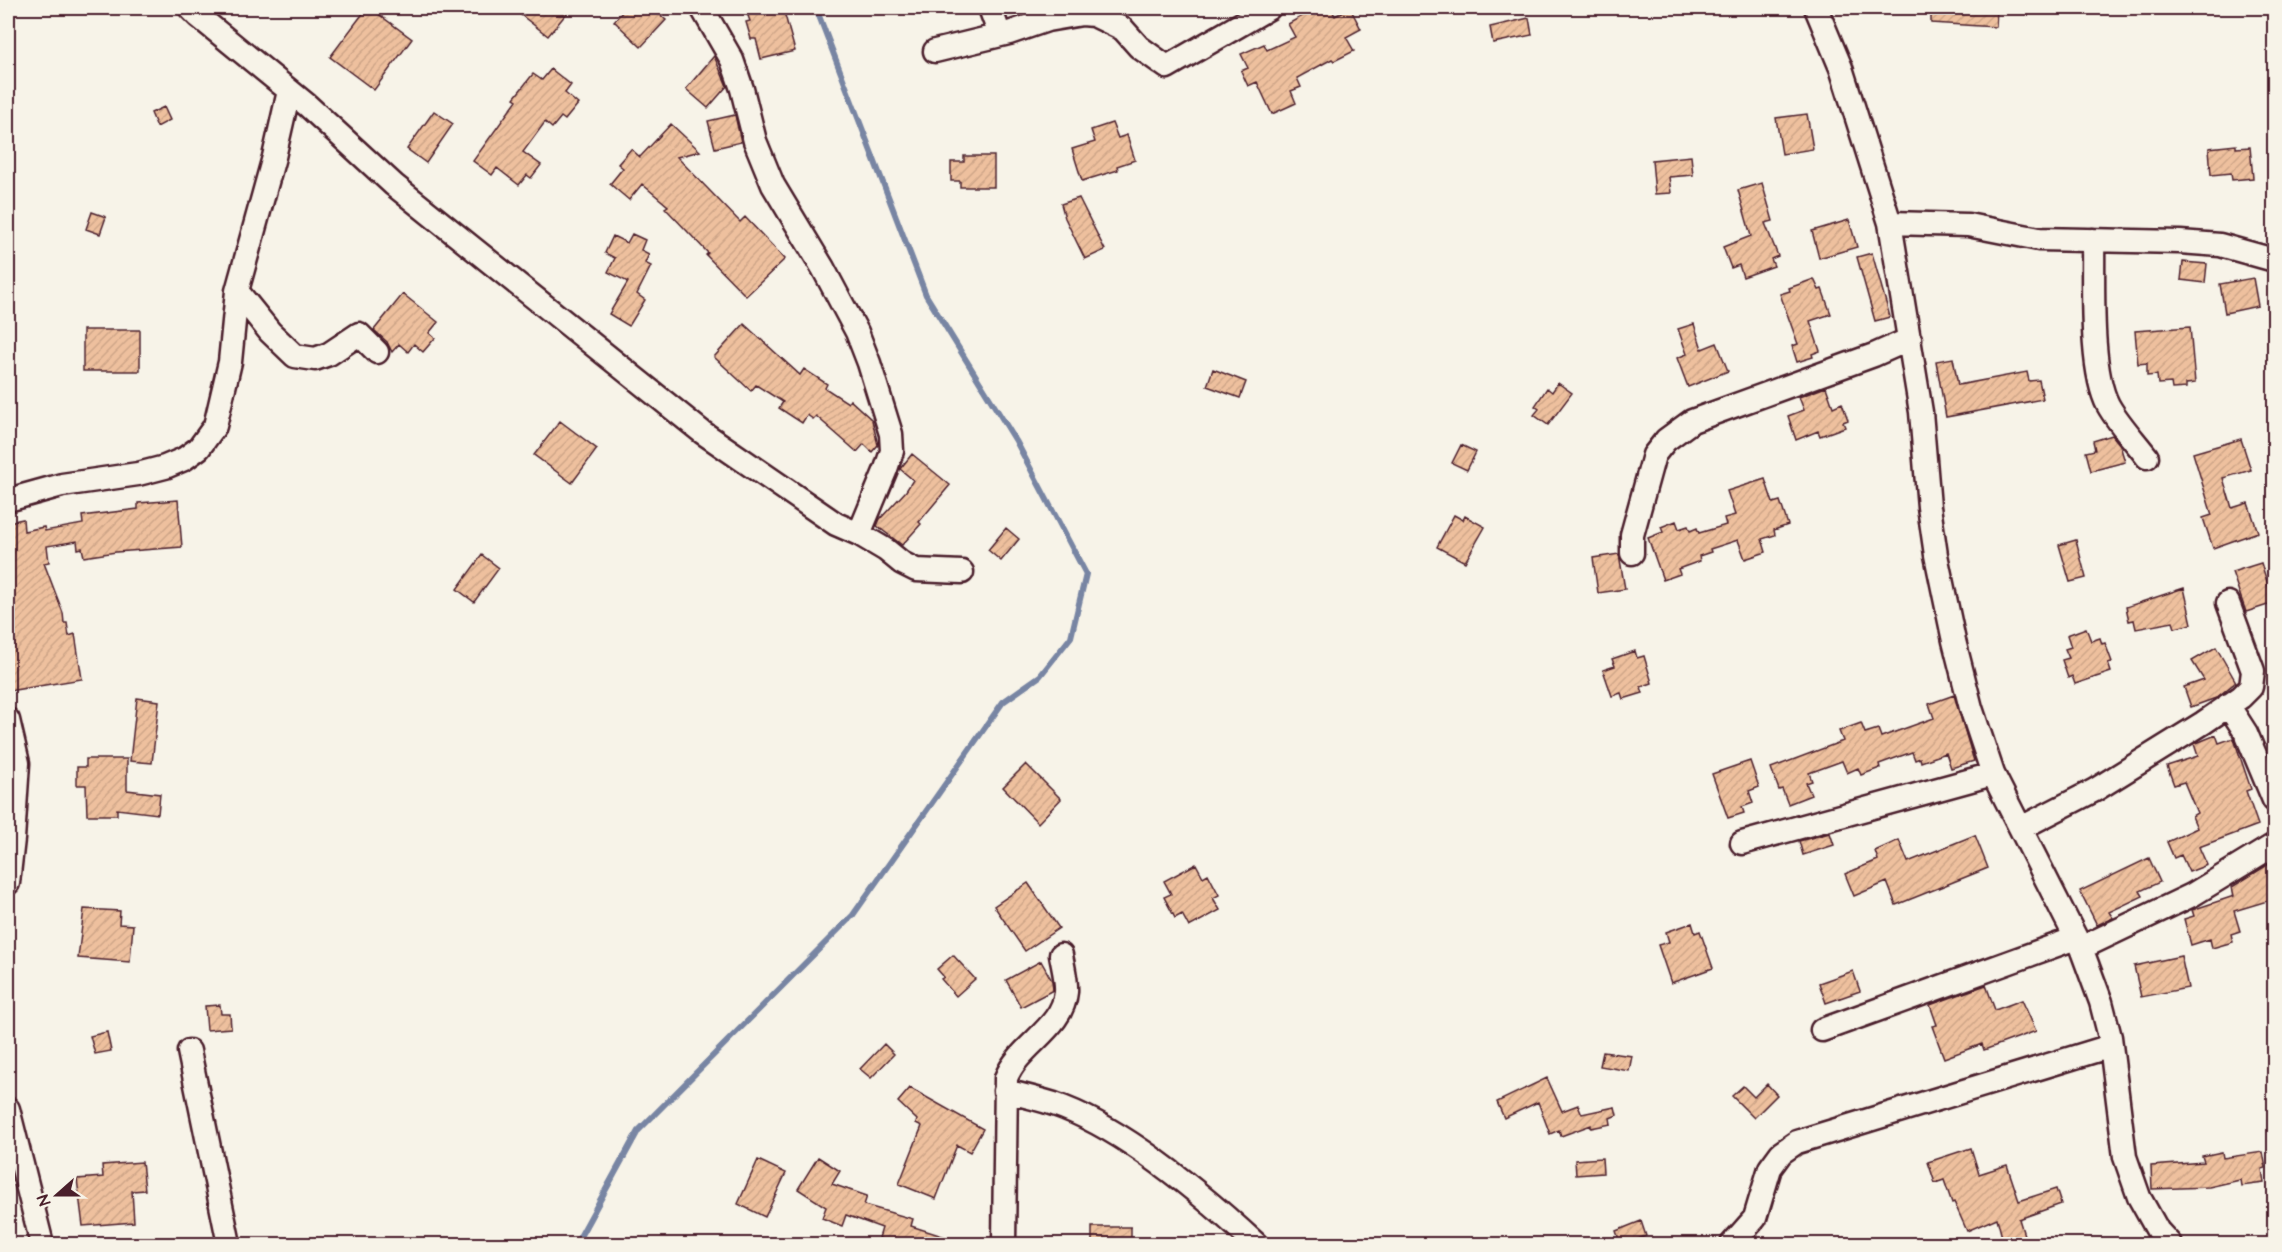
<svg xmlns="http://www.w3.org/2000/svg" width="2282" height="1252" font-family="'Architects Daughter',sans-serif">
<defs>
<pattern id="building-hatch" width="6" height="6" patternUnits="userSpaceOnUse" patternTransform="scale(1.5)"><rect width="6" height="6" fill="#eec09e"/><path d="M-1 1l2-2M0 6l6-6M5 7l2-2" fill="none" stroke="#cea588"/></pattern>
</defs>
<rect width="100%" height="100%" fill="#f7f3e8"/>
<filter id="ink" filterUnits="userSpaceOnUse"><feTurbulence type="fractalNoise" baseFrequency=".0167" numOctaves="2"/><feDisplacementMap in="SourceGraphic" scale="12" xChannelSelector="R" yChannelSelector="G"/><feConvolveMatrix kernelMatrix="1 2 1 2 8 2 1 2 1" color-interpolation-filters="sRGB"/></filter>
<g filter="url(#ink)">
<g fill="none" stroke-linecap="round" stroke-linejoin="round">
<path stroke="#7885a3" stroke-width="6" d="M 576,1244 L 638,1131 L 853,915 L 1003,702 L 1040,676 L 1071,637 L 1086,574 L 1016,441 L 926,295 L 816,8"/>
</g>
<path fill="url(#building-hatch)" stroke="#4a1f2b" stroke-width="1.5" d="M 367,8 L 370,8 L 412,39 L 374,90 L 330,57 Z
M 512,8 L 571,8 L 548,36 Z
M 626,8 L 665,8 L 659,14 L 666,20 L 641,47 L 614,21 Z
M 745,8 L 783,8 L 795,51 L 761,59 L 756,39 L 751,39 L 746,22 L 750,21 Z
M 1305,8 L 1331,8 L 1335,16 L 1350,8 L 1361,29 L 1346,37 L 1354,51 L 1334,61 L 1332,59 L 1297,78 L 1301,87 L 1291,91 L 1296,103 L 1272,114 L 1257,82 L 1248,86 L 1241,71 L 1248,68 L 1241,54 L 1264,44 L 1267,50 L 1295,37 L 1288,24 L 1308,13 Z
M 1931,8 L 1997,8 L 1996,27 L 1931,23 Z
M 1529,18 L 1532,35 L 1493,43 L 1490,27 Z
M 714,56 L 727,86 L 708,108 L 686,89 Z
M 551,69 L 571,85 L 565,93 L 578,104 L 565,120 L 561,117 L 552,128 L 545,122 L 523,152 L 541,165 L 531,178 L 527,175 L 519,185 L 497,168 L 492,175 L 473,161 L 517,100 L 514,98 L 533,74 L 542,80 Z
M 164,107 L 170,120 L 157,127 L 151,113 Z
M 434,111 L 453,124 L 426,163 L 407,149 Z
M 1807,114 L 1813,149 L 1782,154 L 1776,118 Z
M 735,115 L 741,142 L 715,148 L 708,121 Z
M 1112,123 L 1118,138 L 1127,135 L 1135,160 L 1117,166 L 1118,170 L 1082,181 L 1072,149 L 1095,142 L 1091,130 Z
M 671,124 L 700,151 L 677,157 L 740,222 L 745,217 L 785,259 L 746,296 L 706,255 L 708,253 L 665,208 L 668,206 L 642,184 L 629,200 L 610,184 L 623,168 L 618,164 L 631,149 L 640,157 Z
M 2236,145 L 2236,148 L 2250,147 L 2253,178 L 2232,180 L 2231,173 L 2211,175 L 2209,148 Z
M 964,156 L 994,156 L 994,187 L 960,187 L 960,181 L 951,181 L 951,162 L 964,162 Z
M 1691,156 L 1693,175 L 1669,177 L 1671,193 L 1655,194 L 1652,160 Z
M 1762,183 L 1773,221 L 1765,223 L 1778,256 L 1771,259 L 1774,266 L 1743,277 L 1739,265 L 1731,268 L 1723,247 L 1751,236 L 1738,190 Z
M 1079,198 L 1105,250 L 1085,259 L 1065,218 L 1061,204 Z
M 92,212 L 106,217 L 100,234 L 86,229 Z
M 1849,220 L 1857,247 L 1819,258 L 1812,231 Z
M 632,234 L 645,240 L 641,250 L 649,254 L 645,263 L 651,266 L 637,294 L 645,300 L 629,326 L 609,314 L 628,282 L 608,272 L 615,258 L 605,253 L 613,236 L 627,243 Z
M 1872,253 L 1890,317 L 1875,321 L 1857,257 Z
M 2183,262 L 2207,264 L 2205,283 L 2181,280 Z
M 2253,278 L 2258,306 L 2225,313 L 2220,284 Z
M 1814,279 L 1819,290 L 1822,289 L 1831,314 L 1810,321 L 1820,351 L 1812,354 L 1813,357 L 1797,362 L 1792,346 L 1798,344 L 1780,294 L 1790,291 L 1789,288 Z
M 403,294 L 438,322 L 429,333 L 435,338 L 423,352 L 414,344 L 408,352 L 399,344 L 392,352 L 387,342 L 374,330 Z
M 744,324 L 800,375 L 804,369 L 827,384 L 825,388 L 848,403 L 850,400 L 872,420 L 878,445 L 872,452 L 864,444 L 857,452 L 816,416 L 813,419 L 807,415 L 802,423 L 779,408 L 783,402 L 756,385 L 751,391 L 714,357 Z
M 1694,324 L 1702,349 L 1717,343 L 1728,371 L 1688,387 L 1677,358 L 1687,354 L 1678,329 Z
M 2190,327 L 2195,383 L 2186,384 L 2186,388 L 2172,389 L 2171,383 L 2158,384 L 2157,375 L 2147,376 L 2147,363 L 2138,364 L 2135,331 Z
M 83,330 L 140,330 L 140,371 L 83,371 Z
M 1953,358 L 1958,385 L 2027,372 L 2029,381 L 2039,380 L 2043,399 L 1946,417 L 1936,361 Z
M 1213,369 L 1246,382 L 1240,398 L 1207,386 Z
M 1558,383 L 1572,393 L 1548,425 L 1534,415 L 1539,409 L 1535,406 L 1547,388 L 1552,392 Z
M 1826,387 L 1833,407 L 1842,403 L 1848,420 L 1843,422 L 1845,427 L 1820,436 L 1818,431 L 1796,440 L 1788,416 L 1804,410 L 1799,397 Z
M 560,421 L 597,449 L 572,483 L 534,455 Z
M 2112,435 L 2120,445 L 2125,462 L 2091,471 L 2086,452 L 2095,450 L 2093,441 Z
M 2241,439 L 2251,470 L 2223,478 L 2232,508 L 2248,503 L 2258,532 L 2213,548 L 2203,518 L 2212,515 L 2193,453 Z
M 1461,445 L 1476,452 L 1467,470 L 1452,463 Z
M 912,454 L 950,485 L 919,522 L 921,524 L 902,545 L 877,526 L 880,519 L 906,491 L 913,480 L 900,469 Z
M 1765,479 L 1773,503 L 1780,501 L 1788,525 L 1774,530 L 1775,535 L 1762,539 L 1766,552 L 1745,559 L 1738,540 L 1710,549 L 1711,552 L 1699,556 L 1700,561 L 1678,569 L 1680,574 L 1663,580 L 1648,538 L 1663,532 L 1661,527 L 1676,521 L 1679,529 L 1688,526 L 1690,531 L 1697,528 L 1699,533 L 1726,525 L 1724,518 L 1735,515 L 1727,491 Z
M 178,500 L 182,547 L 116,552 L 84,557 L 82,548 L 78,549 L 77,541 L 47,546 L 49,562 L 44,563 L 63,613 L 64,623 L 67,623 L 69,636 L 75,634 L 82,679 L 8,691 L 8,585 L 12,583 L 8,554 L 8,522 L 23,519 L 24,531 L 44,527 L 45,531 L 83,524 L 82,516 L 138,509 L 138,503 Z
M 1454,515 L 1463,520 L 1465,516 L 1485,527 L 1465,562 L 1437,547 Z
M 1006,528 L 1019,539 L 1001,561 L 988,550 Z
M 2076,540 L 2086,578 L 2070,582 L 2059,545 Z
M 1619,554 L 1625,589 L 1598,593 L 1593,558 Z
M 482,555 L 499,568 L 474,602 L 457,589 Z
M 2261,563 L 2274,603 L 2246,612 L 2232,572 Z
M 2184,588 L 2192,624 L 2175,628 L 2173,622 L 2136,629 L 2134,620 L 2129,621 L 2126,607 Z
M 2086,628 L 2091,641 L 2100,638 L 2102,644 L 2105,643 L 2112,662 L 2108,663 L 2111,672 L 2075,684 L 2072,676 L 2068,678 L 2062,660 L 2069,658 L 2065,649 L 2071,647 L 2067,635 Z
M 2216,647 L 2236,682 L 2216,698 L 2191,707 L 2184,687 L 2204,680 L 2192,661 Z
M 1635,651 L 1637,658 L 1644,656 L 1652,683 L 1641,687 L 1643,693 L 1623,699 L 1621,693 L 1612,696 L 1603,670 L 1615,666 L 1612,659 Z
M 1954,695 L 1974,761 L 1951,768 L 1946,753 L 1921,762 L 1920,758 L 1915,760 L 1912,752 L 1879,764 L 1880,768 L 1861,775 L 1858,768 L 1847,773 L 1842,761 L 1809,773 L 1812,781 L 1806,783 L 1811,795 L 1788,804 L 1782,789 L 1779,790 L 1771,768 L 1843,741 L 1839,731 L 1861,723 L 1865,733 L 1878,729 L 1881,737 L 1934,718 L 1929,704 Z
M 137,698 L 159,701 L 152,763 L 130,761 Z
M 2216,735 L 2219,743 L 2233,738 L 2234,739 L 2251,789 L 2246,791 L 2258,825 L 2199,847 L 2207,865 L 2189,872 L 2181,855 L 2174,858 L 2167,842 L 2197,828 L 2192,816 L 2197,813 L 2184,782 L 2174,785 L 2167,766 L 2198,756 L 2194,744 Z
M 86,759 L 127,759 L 127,790 L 160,794 L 158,814 L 117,809 L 117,815 L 87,815 L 86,785 L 77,785 L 77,767 L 86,767 Z
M 1750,761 L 1759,787 L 1749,791 L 1753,803 L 1742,807 L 1744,813 L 1728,818 L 1712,774 Z
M 1026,764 L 1061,799 L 1038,823 L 1003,787 Z
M 1830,833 L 1834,845 L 1803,855 L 1799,841 Z
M 1975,835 L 1988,868 L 1896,905 L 1887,882 L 1854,896 L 1845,874 L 1878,860 L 1875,851 L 1899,840 L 1908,862 Z
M 2149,858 L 2160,882 L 2140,891 L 2143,896 L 2109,912 L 2113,918 L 2097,925 L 2080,891 Z
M 1196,864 L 1203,877 L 1208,874 L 1219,895 L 1213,898 L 1220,910 L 1189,927 L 1182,914 L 1175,918 L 1164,897 L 1171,894 L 1164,881 Z
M 2269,864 L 2274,883 L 2274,899 L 2234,911 L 2240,931 L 2231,934 L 2233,942 L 2212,948 L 2210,939 L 2191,945 L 2184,919 L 2194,916 L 2192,910 L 2234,896 L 2232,887 Z
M 1028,883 L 1059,928 L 1025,951 L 994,906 Z
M 84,909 L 120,911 L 119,924 L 133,925 L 130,962 L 78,958 Z
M 1692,923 L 1695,933 L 1700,931 L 1713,968 L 1671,983 L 1658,945 L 1669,942 L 1666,932 Z
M 953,955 L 975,979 L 956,996 L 941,979 L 944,977 L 937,969 Z
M 2181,956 L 2188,988 L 2141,997 L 2134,966 Z
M 1041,961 L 1052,981 L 1053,990 L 1021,1007 L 1006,980 Z
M 1853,971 L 1860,991 L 1826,1003 L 1819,983 Z
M 1986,985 L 1995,1010 L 2022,1000 L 2036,1031 L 1984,1050 L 1982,1044 L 1944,1058 L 1932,1026 L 1937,1025 L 1930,1005 Z
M 220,1005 L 221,1014 L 230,1014 L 231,1028 L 207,1030 L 205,1006 Z
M 107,1032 L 111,1051 L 95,1054 L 90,1036 Z
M 884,1044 L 894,1054 L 871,1078 L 860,1069 Z
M 1603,1052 L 1632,1056 L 1629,1071 L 1600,1066 Z
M 1547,1078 L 1562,1111 L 1578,1105 L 1582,1114 L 1615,1107 L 1617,1115 L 1610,1118 L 1611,1124 L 1591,1128 L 1591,1125 L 1561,1136 L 1559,1130 L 1550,1134 L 1538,1102 L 1504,1118 L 1497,1102 Z
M 1767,1084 L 1777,1095 L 1754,1118 L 1732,1096 L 1743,1086 L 1754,1097 Z
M 910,1088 L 983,1129 L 970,1152 L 957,1145 L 936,1199 L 899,1184 L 922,1126 L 916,1123 L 917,1120 L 898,1102 Z
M 1971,1148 L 1979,1174 L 2007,1165 L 2019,1201 L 2056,1189 L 2061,1204 L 2019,1219 L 2027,1245 L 2004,1245 L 1997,1218 L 1967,1231 L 1954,1202 L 1952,1203 L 1944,1180 L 1935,1183 L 1928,1162 Z
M 2222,1152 L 2223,1158 L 2263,1152 L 2266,1168 L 2262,1169 L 2264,1183 L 2241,1186 L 2240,1180 L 2209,1187 L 2152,1189 L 2151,1166 L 2204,1162 L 2202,1156 Z
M 818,1157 L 840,1171 L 832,1184 L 867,1196 L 864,1205 L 913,1219 L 911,1226 L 958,1241 L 957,1245 L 887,1245 L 888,1241 L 879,1238 L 882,1228 L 846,1215 L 842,1226 L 822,1218 L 826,1207 L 798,1189 Z
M 1602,1158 L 1603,1173 L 1576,1175 L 1575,1160 Z
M 758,1160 L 786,1173 L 765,1217 L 738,1204 Z
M 142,1162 L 145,1190 L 132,1191 L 134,1222 L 83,1226 L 77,1179 L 103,1177 L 102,1165 Z
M 1641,1221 L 1646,1236 L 1621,1245 L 1616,1231 Z
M 1092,1227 L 1131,1227 L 1131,1245 L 1092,1245 Z"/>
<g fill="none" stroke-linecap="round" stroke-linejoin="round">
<g stroke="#4a1f2b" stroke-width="27">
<path id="minor" d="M 190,8 L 198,16 L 307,105 L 394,185 L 702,432 L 836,524 L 859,534 L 886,550 L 902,563 L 916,570 L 962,572
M 702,8 L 732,60 L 742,89 L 755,141 L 773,185 L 823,268 L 857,332 L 869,363 L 891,434 L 892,451 L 886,469 L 859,534
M 990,8 L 1000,35
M 1816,8 L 1841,68 L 1890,223 L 1921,412 L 1929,507 L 1936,555 L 1954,641 L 1971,708 L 1993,774 L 2081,948 L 2101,1002 L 2110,1037 L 2125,1157 L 2139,1197 L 2158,1231 L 2170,1244
M 935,51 L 1009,33 L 1047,20 L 1082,14 L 1094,15 L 1123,29 L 1139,47 L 1167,67 L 1269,8
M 1890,223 L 1968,225 L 2039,239 L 2180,242 L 2220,245 L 2274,260
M 2093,240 C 2094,282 2089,369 2108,405 C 2118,423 2134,440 2147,457
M 237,291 L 270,332 L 295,356 L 315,359 L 329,354 L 359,334 L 377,352
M 8,500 L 62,485 L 138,474 L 165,467 L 184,459 L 199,448 L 215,426 L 230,362 L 237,291 L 274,157 L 289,91
M 1632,553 L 1632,535 L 1654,455 L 1666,440 L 1692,421 L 1874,355 L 1910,339
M 2228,705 L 2246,733 L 2274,800
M 8,720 L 18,763 L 13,839 L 8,883
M 2021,828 L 2095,790 L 2203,723 L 2241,697 L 2251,687 L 2253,671 L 2228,603
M 1742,843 L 1993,774
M 2081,948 L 2192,895 L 2274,845
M 1822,1030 L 2076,938
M 189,1051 L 229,1244
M 1005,1091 C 1022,1095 1038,1099 1054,1104 C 1122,1127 1204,1196 1256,1244
M 8,1109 L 42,1244
M 1004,1244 L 1006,1078 C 1019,1045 1063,1028 1066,992 C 1067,981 1063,967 1061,955
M 1732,1244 L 1755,1218 L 1770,1168 L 1781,1153 L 1797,1142 L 2111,1046"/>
</g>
<use href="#minor" stroke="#f7f3e8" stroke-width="22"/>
</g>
</g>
<rect width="2282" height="1252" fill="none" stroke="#f7f3e8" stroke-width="30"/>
<rect x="15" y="15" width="2252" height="1222" fill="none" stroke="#4a1f2b" stroke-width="2" filter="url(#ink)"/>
<g transform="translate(57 1195) rotate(249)" stroke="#f7f3e8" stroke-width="4.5" paint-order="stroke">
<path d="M0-4.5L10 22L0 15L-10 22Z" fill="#4a1f2b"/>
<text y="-9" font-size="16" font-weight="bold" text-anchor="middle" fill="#4a1f2b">N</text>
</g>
</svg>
